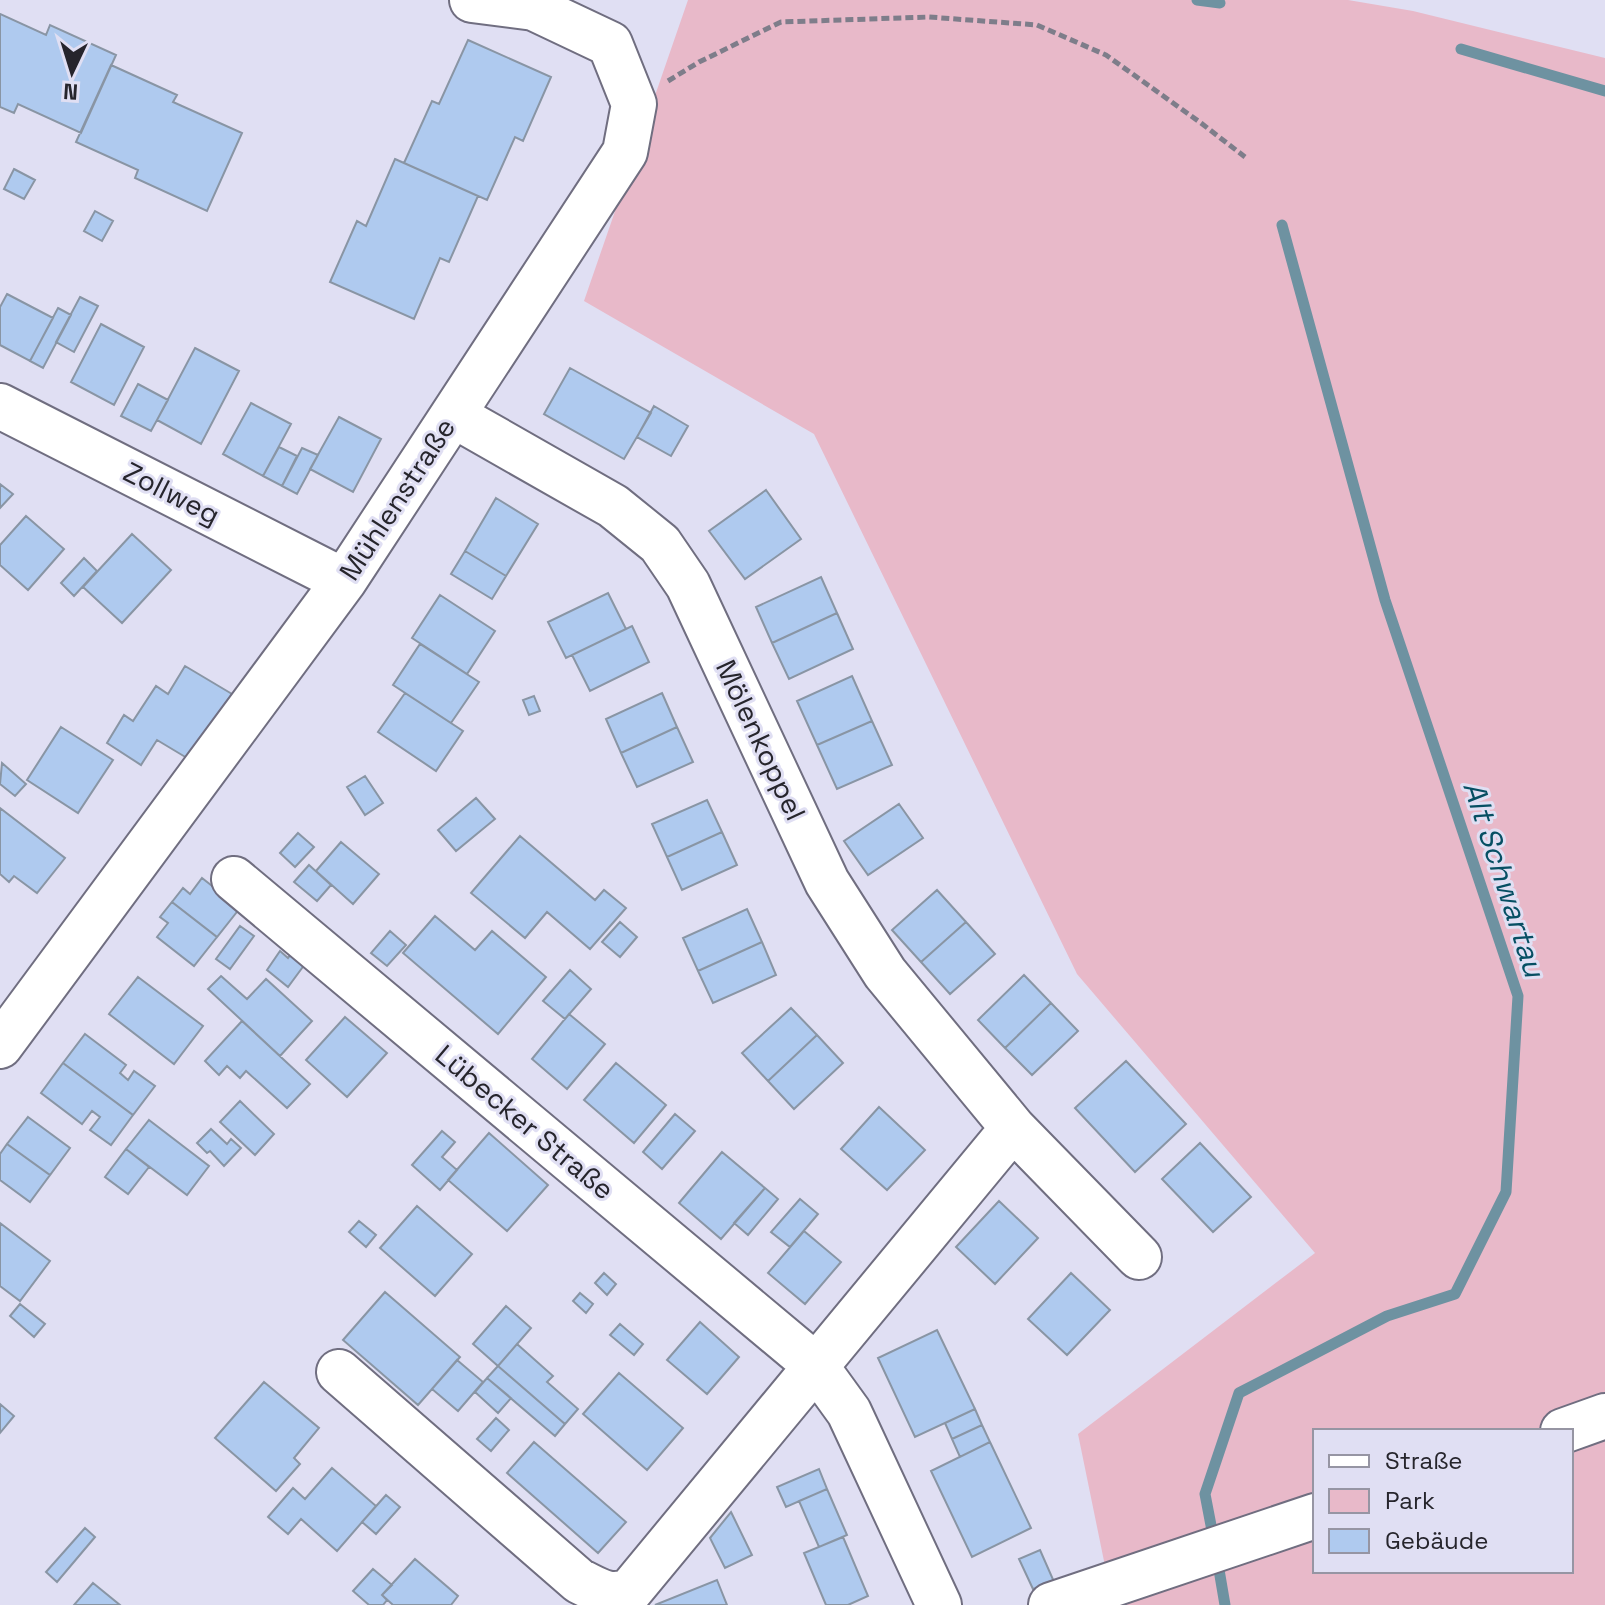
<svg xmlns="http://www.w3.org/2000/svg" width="1605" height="1605" font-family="'Space Grotesk',sans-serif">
<rect width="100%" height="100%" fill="#e0dff3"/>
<path fill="#e8b9c9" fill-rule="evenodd" d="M 688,0 L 1348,0 L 1413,11 L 1605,58 L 1605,1605 L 1113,1605 L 1078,1434 L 1315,1253 L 1077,974 L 814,434 L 584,301 ZM 1315,1431 L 1571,1431 L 1571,1571 L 1315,1571 Z"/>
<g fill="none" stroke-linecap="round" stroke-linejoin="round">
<path stroke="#6e92a1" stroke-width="11" d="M 1197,0 L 1220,3
M 1461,49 L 1605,91
M 1214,1541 L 1205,1494 L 1239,1393 L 1387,1316 L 1455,1294 L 1506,1192 L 1518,996 L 1385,600 L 1282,225
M 1217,1558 L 1225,1605"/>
</g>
<path fill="#afcaef" stroke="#8995a4" stroke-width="2" d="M 0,14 L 46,35 L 50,25 L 116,55 L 81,133 L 18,104 L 14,113 L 0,107 Z
M 468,40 L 551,77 L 523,141 L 515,137 L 487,200 L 404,163 L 432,101 L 439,104 Z
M 111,65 L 177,95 L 173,102 L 242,133 L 207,211 L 135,178 L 138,170 L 76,142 Z
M 395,159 L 478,196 L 449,262 L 440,258 L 414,319 L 330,282 L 357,221 L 366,226 Z
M 14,169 L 35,180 L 24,199 L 4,189 Z
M 95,211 L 113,221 L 102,241 L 84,231 Z
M 7,294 L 53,318 L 30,361 L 0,345 L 0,307 Z
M 80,297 L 98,306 L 74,352 L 56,342 Z
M 58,308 L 71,315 L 43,368 L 30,361 Z
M 101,324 L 144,347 L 114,405 L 71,382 Z
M 195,348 L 239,371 L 201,444 L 157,420 Z
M 570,368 L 651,413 L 624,459 L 544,414 Z
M 138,384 L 168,400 L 151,431 L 121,416 Z
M 251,403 L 291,424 L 263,476 L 223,454 Z
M 654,406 L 688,426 L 671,456 L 637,437 Z
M 339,417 L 381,439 L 353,492 L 310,469 Z
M 279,447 L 297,456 L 282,486 L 263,476 Z
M 302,448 L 318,455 L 297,494 L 282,486 Z
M 0,484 L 13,494 L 0,508 Z
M 766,490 L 801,539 L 745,579 L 709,531 Z
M 496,498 L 538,524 L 506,576 L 465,551 Z
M 26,516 L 64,549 L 28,590 L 0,565 L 0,545 Z
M 132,534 L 171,570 L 122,623 L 83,587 Z
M 465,551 L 506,576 L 492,599 L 451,574 Z
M 84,558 L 97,571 L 74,596 L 61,583 Z
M 821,577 L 837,613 L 772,643 L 756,607 Z
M 608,593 L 626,629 L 566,658 L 548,622 Z
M 440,595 L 495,631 L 467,674 L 412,638 Z
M 837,613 L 853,649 L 789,679 L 772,643 Z
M 632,626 L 649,662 L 590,691 L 572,655 Z
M 420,644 L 479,682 L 451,723 L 393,685 Z
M 185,666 L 232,694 L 192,761 L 157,740 L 141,765 L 107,743 L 124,715 L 133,721 L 156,686 L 168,694 Z
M 852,676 L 872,721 L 817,745 L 797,701 Z
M 405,693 L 463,731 L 436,771 L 378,732 Z
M 662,693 L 677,727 L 621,753 L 606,719 Z
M 534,696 L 540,711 L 529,715 L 523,700 Z
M 872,721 L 892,765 L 837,789 L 817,745 Z
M 61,727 L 113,760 L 78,813 L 27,780 Z
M 677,727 L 693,762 L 637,787 L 621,753 Z
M 2,763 L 26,784 L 15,796 L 0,784 Z
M 365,776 L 383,803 L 365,815 L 347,787 Z
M 476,798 L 495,819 L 456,851 L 438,830 Z
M 707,800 L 722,832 L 667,857 L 652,824 Z
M 899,804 L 923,838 L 868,875 L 844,841 Z
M 0,808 L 65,858 L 37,893 L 14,876 L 9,882 L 0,874 Z
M 722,832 L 737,865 L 682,890 L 667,857 Z
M 298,833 L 314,847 L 295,867 L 280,853 Z
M 520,836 L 595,900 L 604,890 L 626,908 L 590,949 L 547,912 L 525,938 L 471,893 Z
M 341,842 L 379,874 L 353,904 L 316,871 Z
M 309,865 L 331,885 L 317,901 L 294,882 Z
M 202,878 L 240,908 L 217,937 L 172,902 L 183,888 L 190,894 Z
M 937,890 L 966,922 L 921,962 L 892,930 Z
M 172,902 L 217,937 L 194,966 L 157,937 L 168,923 L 160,917 Z
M 747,909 L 762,942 L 698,971 L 683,938 Z
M 435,916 L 475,950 L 492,931 L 546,977 L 498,1034 L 403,953 Z
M 620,922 L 637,937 L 620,957 L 602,942 Z
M 966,922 L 995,954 L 950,994 L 921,962 Z
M 240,926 L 254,936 L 230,969 L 216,959 Z
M 390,931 L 406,945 L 387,966 L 371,953 Z
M 762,942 L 776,975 L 713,1003 L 698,971 Z
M 280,951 L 288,958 L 292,953 L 305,964 L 288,987 L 267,970 Z
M 570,970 L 591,989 L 565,1019 L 543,1001 Z
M 1024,975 L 1051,1003 L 1005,1048 L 978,1020 Z
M 221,976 L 247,999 L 266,979 L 312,1021 L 280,1056 L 208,989 Z
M 138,977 L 203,1026 L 174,1064 L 109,1014 Z
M 1051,1003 L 1078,1031 L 1032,1075 L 1005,1048 Z
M 791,1008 L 817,1035 L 768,1081 L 742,1053 Z
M 569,1014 L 605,1044 L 567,1089 L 532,1059 Z
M 345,1017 L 387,1053 L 347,1097 L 306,1060 Z
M 242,1021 L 310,1084 L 287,1108 L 246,1071 L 240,1078 L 227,1066 L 219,1075 L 205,1061 Z
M 85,1034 L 126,1065 L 120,1073 L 128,1080 L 134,1071 L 155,1086 L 133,1115 L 63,1063 Z
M 817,1035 L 843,1063 L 794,1109 L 768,1081 Z
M 1126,1061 L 1186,1124 L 1135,1172 L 1075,1108 Z
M 63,1063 L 133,1115 L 111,1145 L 90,1130 L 100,1117 L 92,1111 L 82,1124 L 41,1093 Z
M 616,1063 L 666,1105 L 634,1143 L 584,1100 Z
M 240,1101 L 274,1134 L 255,1155 L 220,1122 Z
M 879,1107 L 925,1150 L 887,1190 L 841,1149 Z
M 675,1114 L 695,1131 L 662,1169 L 643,1152 Z
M 28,1117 L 70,1148 L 50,1175 L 7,1144 Z
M 149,1120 L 209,1166 L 187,1195 L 126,1149 Z
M 211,1129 L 227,1144 L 231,1139 L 241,1148 L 224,1166 L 210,1151 L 207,1153 L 197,1143 Z
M 442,1131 L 455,1142 L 442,1157 L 457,1170 L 440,1190 L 412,1165 Z
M 489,1133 L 548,1185 L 507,1231 L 448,1180 Z
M 1200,1143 L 1251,1197 L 1213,1232 L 1162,1179 Z
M 7,1144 L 50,1175 L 30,1202 L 0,1180 L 0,1154 Z
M 126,1149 L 149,1167 L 128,1194 L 105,1177 Z
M 722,1152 L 765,1188 L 721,1239 L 679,1203 Z
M 765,1188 L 778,1199 L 748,1235 L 734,1223 Z
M 800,1199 L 818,1214 L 790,1247 L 771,1232 Z
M 999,1201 L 1038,1238 L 995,1284 L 956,1247 Z
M 417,1206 L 472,1254 L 435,1296 L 380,1248 Z
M 359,1221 L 376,1235 L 366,1247 L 349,1232 Z
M 0,1223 L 50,1261 L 20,1301 L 0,1286 Z
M 804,1231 L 841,1262 L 805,1304 L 768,1273 Z
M 604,1273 L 616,1284 L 607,1295 L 595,1283 Z
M 1071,1273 L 1110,1310 L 1067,1355 L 1028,1319 Z
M 385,1292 L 460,1357 L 418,1405 L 343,1340 Z
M 580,1293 L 593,1304 L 586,1313 L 573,1301 Z
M 20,1304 L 45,1324 L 34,1337 L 10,1316 Z
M 506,1306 L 531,1328 L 498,1366 L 473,1344 Z
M 700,1322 L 739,1357 L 707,1394 L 667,1360 Z
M 620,1324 L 643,1344 L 634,1355 L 610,1335 Z
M 937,1330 L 975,1409 L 915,1437 L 878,1358 Z
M 517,1344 L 553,1376 L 547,1382 L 578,1409 L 565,1424 L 498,1366 Z
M 457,1360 L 483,1382 L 458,1411 L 432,1389 Z
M 498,1366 L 565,1424 L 555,1436 L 487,1378 Z
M 619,1373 L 683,1428 L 647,1470 L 583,1414 Z
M 487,1378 L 511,1398 L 498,1413 L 475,1392 Z
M 264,1382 L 319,1428 L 294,1458 L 300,1464 L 276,1491 L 215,1438 Z
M 0,1404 L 14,1416 L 0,1433 Z
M 975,1409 L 982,1425 L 952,1439 L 945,1423 Z
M 496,1418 L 509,1430 L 491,1451 L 477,1439 Z
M 982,1425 L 990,1442 L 960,1457 L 952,1439 Z
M 534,1442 L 626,1522 L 598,1553 L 507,1473 Z
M 990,1442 L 1031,1528 L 972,1557 L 931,1471 Z
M 332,1468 L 376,1506 L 337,1551 L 301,1519 L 288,1534 L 268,1517 L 293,1488 L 305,1499 Z
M 819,1469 L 827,1489 L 786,1507 L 777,1487 Z
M 827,1489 L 847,1535 L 819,1547 L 799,1501 Z
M 386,1495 L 400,1507 L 376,1534 L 362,1522 Z
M 731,1512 L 752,1555 L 725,1568 L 710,1538 Z
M 85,1528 L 95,1537 L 57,1582 L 46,1572 Z
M 843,1537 L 868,1596 L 848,1605 L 826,1605 L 804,1553 Z
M 1040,1550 L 1055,1584 L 1033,1589 L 1019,1559 Z
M 415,1559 L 458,1596 L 451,1605 L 393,1605 L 382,1595 Z
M 373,1569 L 392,1585 L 382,1595 L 387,1600 L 383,1605 L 369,1605 L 353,1591 Z
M 717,1580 L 727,1605 L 655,1605 Z
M 93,1583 L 120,1605 L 74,1605 Z"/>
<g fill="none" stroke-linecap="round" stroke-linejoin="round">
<g stroke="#706e80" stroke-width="48">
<path id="street" d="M 0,406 L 344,581
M 453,415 L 613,506 L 660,544 L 688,585 L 827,882 L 885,973 L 1013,1128 L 1139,1257
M 234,879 L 815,1365 L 849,1412 L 939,1605
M 0,1046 L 344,581 L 625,152 L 634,104 L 610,44 L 534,8 L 472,0
M 339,1372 L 579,1581 C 598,1590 608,1599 630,1591 L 1013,1128
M 1563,1431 L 1605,1416
M 1051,1605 L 1315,1516"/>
</g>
<path stroke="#7e7d8a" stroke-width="5" stroke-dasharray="8 4" stroke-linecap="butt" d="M 668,81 L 699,62 L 781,22 L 929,17 L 1037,25 L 1106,55 L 1201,123 L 1245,157"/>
<use href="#street" stroke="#fff" stroke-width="44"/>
</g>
<g text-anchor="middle" stroke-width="6" stroke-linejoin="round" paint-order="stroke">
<g font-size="28" fill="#26252c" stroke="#e0dff3">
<text transform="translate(172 493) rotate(27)" y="10">Zollweg</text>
<text transform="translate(397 499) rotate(-57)" y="10">Mühlenstraße</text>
<text transform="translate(761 740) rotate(65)" y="10">Mölenkoppel</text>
<text transform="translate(525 1122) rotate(40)" y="10">Lübecker Straße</text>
</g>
<g font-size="30" font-style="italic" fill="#064f63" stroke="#e0dff3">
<text transform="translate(1504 879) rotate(72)" y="10">Alt Schwartau</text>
</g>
</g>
<rect x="1313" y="1429" width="260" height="144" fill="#e0dff3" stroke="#9695a3" stroke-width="2"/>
<rect x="1329" y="1455" width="40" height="12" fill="#ffffff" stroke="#9695a3" stroke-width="2"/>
<text x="1385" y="1469" font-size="24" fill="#26252c">Straße</text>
<rect x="1329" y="1489" width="40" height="24" fill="#e8b9c9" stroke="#9695a3" stroke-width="2"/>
<text x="1385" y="1509" font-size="24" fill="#26252c">Park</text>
<rect x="1329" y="1529" width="40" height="24" fill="#afcaef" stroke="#9695a3" stroke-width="2"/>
<text x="1385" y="1549" font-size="24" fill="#26252c">Gebäude</text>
<g transform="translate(72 72) rotate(184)" stroke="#e0dff3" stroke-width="6" paint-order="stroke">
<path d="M0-6L14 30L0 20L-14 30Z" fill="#26252c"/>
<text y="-12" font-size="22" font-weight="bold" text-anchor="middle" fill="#26252c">N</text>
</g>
</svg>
